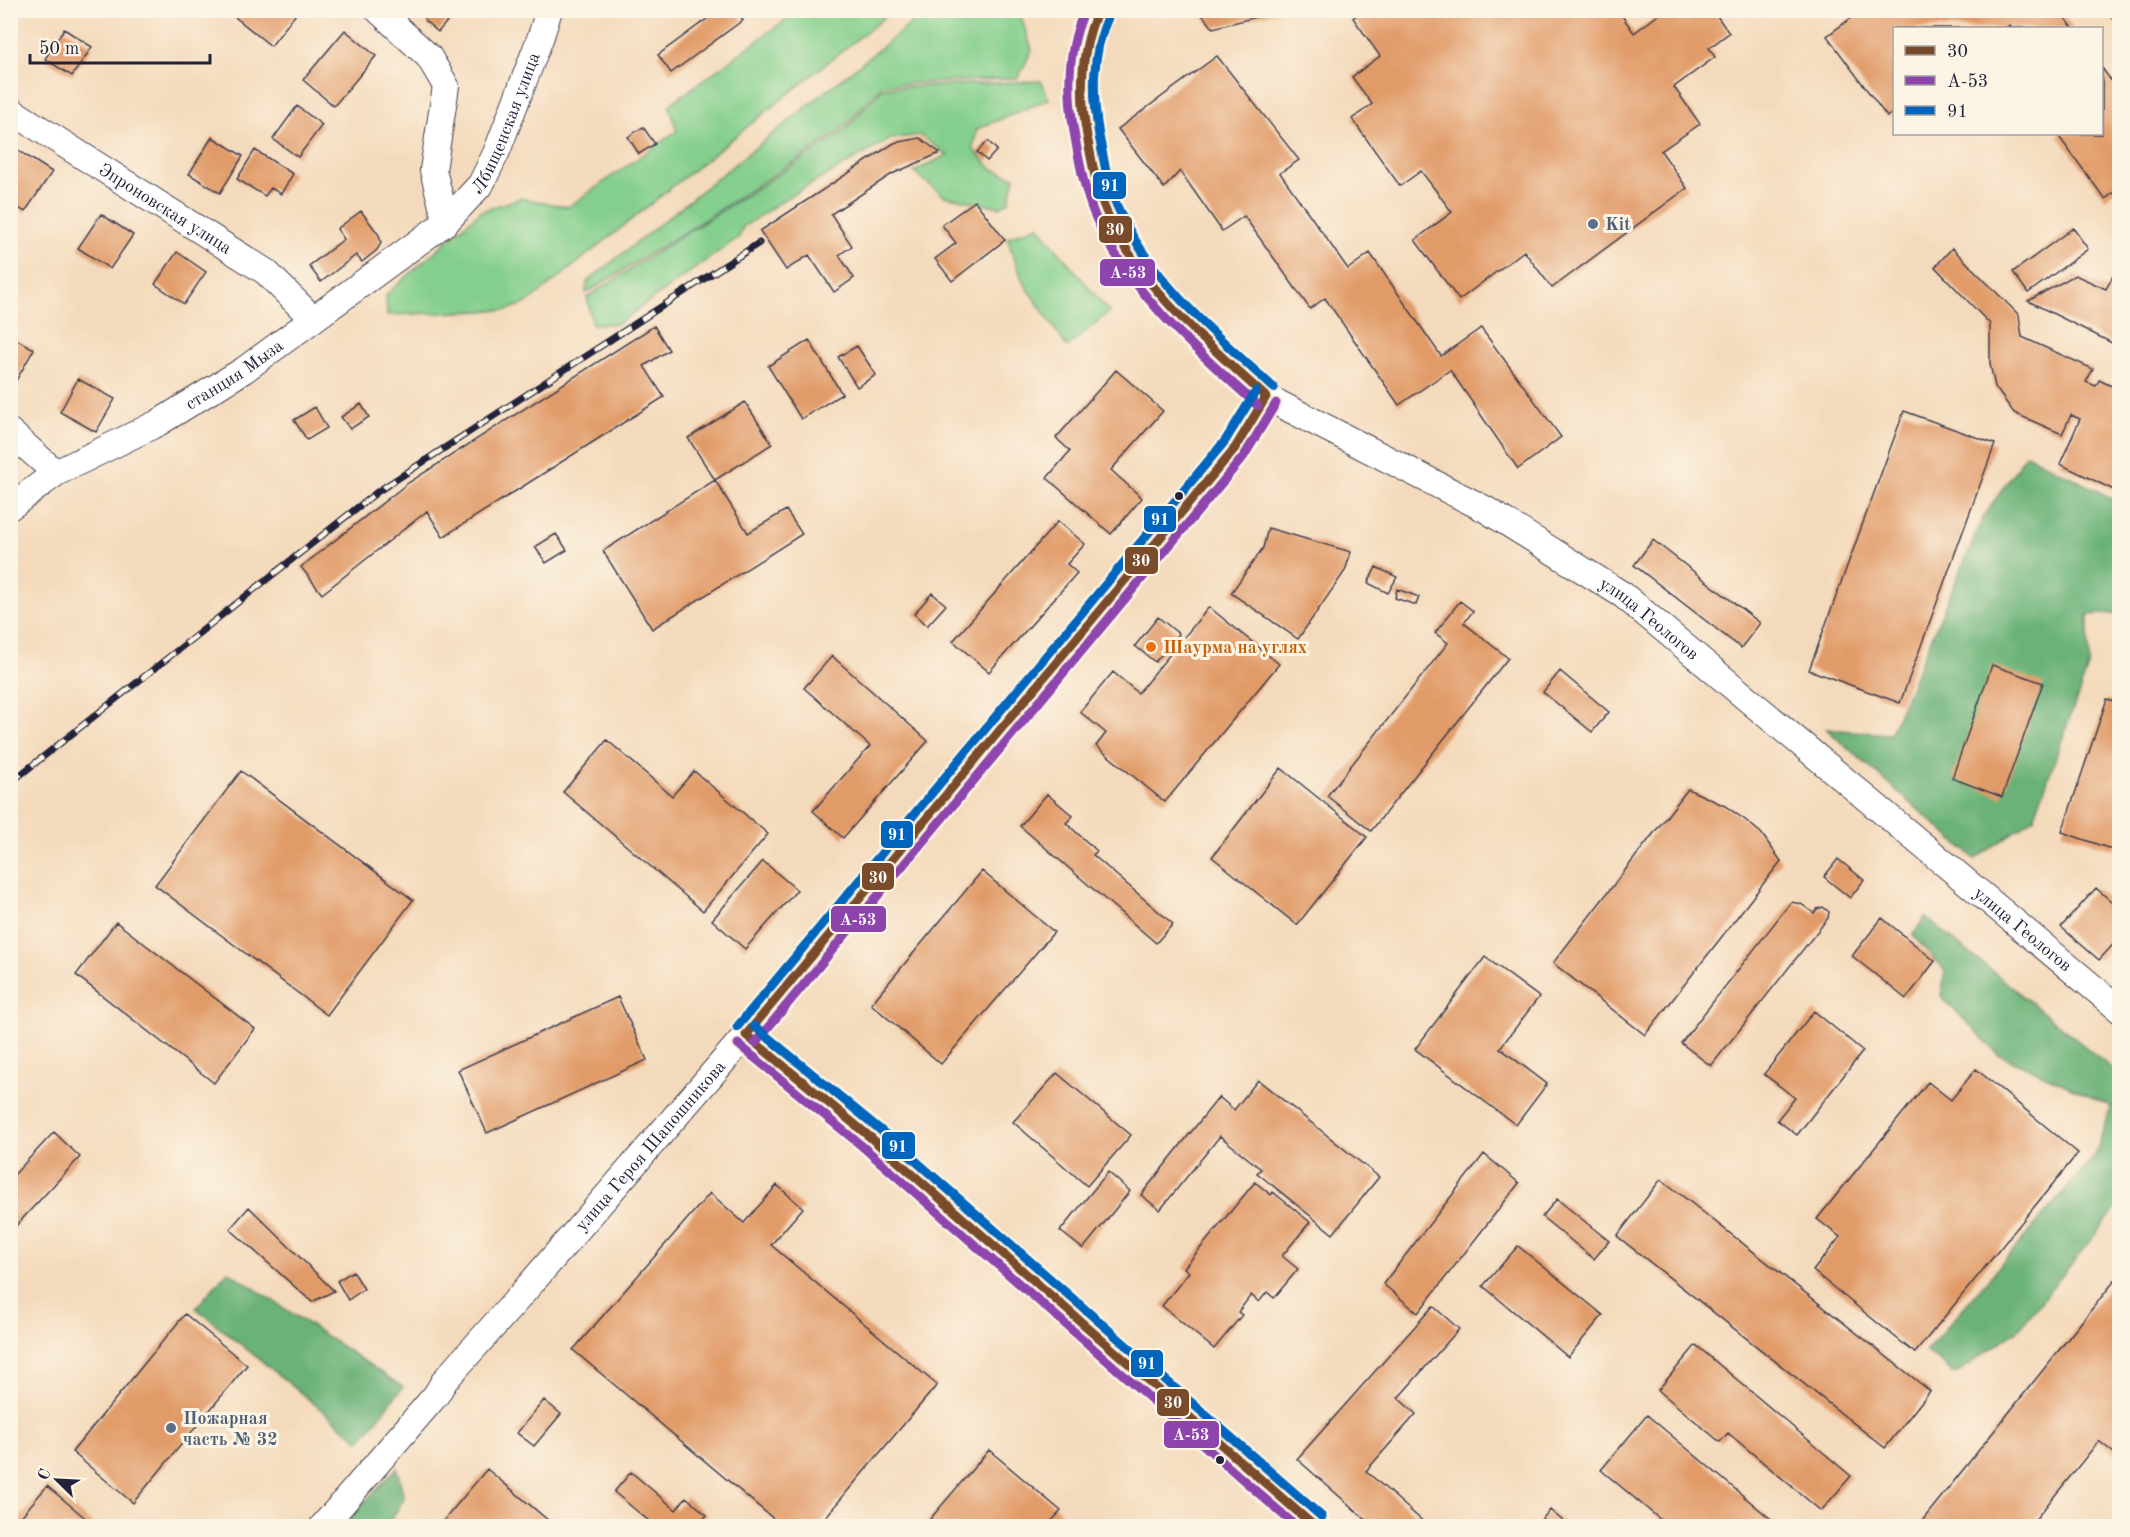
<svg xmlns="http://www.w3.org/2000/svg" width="2130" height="1537" font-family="'Old Standard TT',serif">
<rect width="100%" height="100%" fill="#fcf5e5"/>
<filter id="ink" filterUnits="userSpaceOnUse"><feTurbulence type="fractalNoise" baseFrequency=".0167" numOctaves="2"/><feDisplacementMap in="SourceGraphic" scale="12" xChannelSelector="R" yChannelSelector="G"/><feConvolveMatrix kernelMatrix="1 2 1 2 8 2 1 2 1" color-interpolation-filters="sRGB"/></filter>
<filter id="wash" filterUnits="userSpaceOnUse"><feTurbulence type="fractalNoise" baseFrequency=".008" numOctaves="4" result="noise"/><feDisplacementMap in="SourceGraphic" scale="24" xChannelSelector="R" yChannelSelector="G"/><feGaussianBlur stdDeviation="1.35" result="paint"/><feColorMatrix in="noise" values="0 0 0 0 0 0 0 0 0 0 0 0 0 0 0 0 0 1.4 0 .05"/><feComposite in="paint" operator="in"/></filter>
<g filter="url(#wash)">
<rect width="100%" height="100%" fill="#f4dabc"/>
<path fill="#84cf8d" stroke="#537864" stroke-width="1.5" d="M 928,10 L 1019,11 L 1032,50 L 1018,78 L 883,85 L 838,133 L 687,231 L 586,293 L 587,282 Z
M 798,11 L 892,11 L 527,303 L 507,310 L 387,315 L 386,295 L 481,211 L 521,198 L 568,207 L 677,131 L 669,105 Z
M 1041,81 L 1049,99 L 977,129 L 973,149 L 992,169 L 1015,177 L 1009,201 L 1000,207 L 944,196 L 914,172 L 947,155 L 920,135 L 891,139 L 788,197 L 743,227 L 739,237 L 617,324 L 592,324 L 587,297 L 840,135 L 883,88 Z
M 1038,226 L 1109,312 L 1067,347 L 1023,282 L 1007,238 Z"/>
<path fill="#6bb278" stroke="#466a5a" stroke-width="1.5" d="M 2026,454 L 2119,502 L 2120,600 L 2118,613 L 2088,615 L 2089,664 L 2034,818 L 1975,859 L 1826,729 L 1890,734 L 1983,518 Z
M 1925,917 L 2119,1074 L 2119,1205 L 2019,1329 L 1955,1374 L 1926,1351 L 2095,1156 L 2111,1106 L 1998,1054 L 1941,996 L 1945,971 L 1913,936 Z
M 228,1271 L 403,1387 L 360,1441 L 196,1308 Z
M 397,1468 L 404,1499 L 387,1526 L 342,1526 Z"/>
<g id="blocks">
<path fill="#e19b69" d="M 240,10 L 299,10 L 271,46 L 235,17 Z
M 432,10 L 457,10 L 438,32 L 424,20 Z
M 719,10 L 736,10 L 743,20 L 671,73 L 658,55 Z
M 1198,10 L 1284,10 L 1213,28 Z
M 1363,10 L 1618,10 L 1634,33 L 1665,10 L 1725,10 L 1717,16 L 1729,33 L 1709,48 L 1715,57 L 1674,87 L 1700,124 L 1661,151 L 1687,188 L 1552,288 L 1524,251 L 1459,300 L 1415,240 L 1452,212 L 1421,171 L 1400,186 L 1352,119 L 1372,104 L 1352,77 L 1380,56 L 1353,18 Z
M 1862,10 L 2059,10 L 2073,28 L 2012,28 L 2010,25 L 2005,28 L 1894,28 L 1894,111 L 1887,117 L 1827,36 Z
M 2107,10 L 2120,10 L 2120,28 Z
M 64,29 L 92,47 L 72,76 L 45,59 Z
M 345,30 L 376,56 L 334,106 L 303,80 Z
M 1217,56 L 1299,160 L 1280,173 L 1348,269 L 1370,253 L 1441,356 L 1481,328 L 1561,437 L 1518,469 L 1450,370 L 1399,405 L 1325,298 L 1310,309 L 1244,216 L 1222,231 L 1180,171 L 1164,188 L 1118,129 Z
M 2102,68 L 2120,93 L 2120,188 L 2105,199 L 2057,134 L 2102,134 Z
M 297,106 L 322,125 L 298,157 L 273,139 Z
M 643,127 L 655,144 L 639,154 L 628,137 Z
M 212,137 L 243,156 L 220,193 L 189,174 Z
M 920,138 L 940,153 L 892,174 L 831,214 L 852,246 L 839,255 L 854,278 L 834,292 L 809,255 L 786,270 L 760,231 L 894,143 Z
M 988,141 L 997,150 L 987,161 L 977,152 Z
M 10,145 L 52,172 L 25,212 L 10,202 Z
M 255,150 L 293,174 L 281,194 L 271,188 L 265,196 L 237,179 Z
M 975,201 L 1005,240 L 952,281 L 935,259 L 956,243 L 942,225 Z
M 361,211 L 379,235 L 381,243 L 377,250 L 362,262 L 356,255 L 321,282 L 309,266 L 344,239 L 337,229 Z
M 101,214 L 133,235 L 110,269 L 78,248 Z
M 2073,228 L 2088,249 L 2028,293 L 2013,272 Z
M 1952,248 L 2019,315 L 2022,337 L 2093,369 L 2086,382 L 2096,386 L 2099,380 L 2120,390 L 2120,493 L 2060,464 L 2080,419 L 2071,415 L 2062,434 L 2014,413 L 1995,387 L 1990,364 L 1990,324 L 1935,267 Z
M 177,252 L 206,272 L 184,304 L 155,284 Z
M 2120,263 L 2120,347 L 2028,301 L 2075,275 L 2106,289 Z
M 654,326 L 669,350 L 644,366 L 664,397 L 443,537 L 427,511 L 322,594 L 301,567 L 408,483 Z
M 10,336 L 34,349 L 13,386 L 10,384 Z
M 809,340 L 842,394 L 801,419 L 768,366 Z
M 857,346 L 876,375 L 857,387 L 838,357 Z
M 1116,370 L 1163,411 L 1111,470 L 1142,498 L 1111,534 L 1047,478 L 1070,451 L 1056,438 Z
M 78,379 L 115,399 L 96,432 L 60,412 Z
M 745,402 L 772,444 L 715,480 L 688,438 Z
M 361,404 L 369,417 L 350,429 L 341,417 Z
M 315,407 L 327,428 L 307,440 L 294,420 Z
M 1904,411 L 1995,444 L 1900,703 L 1809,670 Z
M 715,480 L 748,533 L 786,510 L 802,534 L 652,629 L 603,551 Z
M 1058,521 L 1085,544 L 1067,564 L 1077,573 L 989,672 L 953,641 Z
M 1268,528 L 1351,552 L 1345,571 L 1298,639 L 1231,593 L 1263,548 Z
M 556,534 L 567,550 L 546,563 L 535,547 Z
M 1653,540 L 1760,623 L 1741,648 L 1634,565 Z
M 1376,567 L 1397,577 L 1388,593 L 1368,583 Z
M 1397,589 L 1419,597 L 1416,605 L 1395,598 Z
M 932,593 L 946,605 L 927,626 L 914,614 Z
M 1460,601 L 1473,611 L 1464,623 L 1508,658 L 1371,831 L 1327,796 L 1448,643 L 1435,633 Z
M 1209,607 L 1279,664 L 1165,802 L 1096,746 L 1106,733 L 1080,712 L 1113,672 L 1138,693 Z
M 1158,617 L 1179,634 L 1155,662 L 1135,646 Z
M 832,656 L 928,741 L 843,838 L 813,811 L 870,746 L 804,688 Z
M 1992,665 L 2043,683 L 2002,797 L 1952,778 Z
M 1560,671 L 1609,712 L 1592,732 L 1543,692 Z
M 2107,699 L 2120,703 L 2120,834 L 2114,850 L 2062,832 Z
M 607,740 L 672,796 L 694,771 L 768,834 L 703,911 L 563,792 Z
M 1281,768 L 1367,837 L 1297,925 L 1212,857 Z
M 241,771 L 413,900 L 327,1015 L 155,885 Z
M 1688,789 L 1725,806 L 1744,819 L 1761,833 L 1781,861 L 1645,1035 L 1553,963 Z
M 1047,794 L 1073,816 L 1066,823 L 1097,851 L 1093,855 L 1173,924 L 1156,943 L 1020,826 Z
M 1838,859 L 1864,880 L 1850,898 L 1824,877 Z
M 763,861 L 797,890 L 745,949 L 712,920 Z
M 982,871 L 1054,932 L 941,1064 L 871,1004 Z
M 2096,888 L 2120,909 L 2120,937 L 2099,960 L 2061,927 Z
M 1791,902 L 1801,904 L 1814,913 L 1817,909 L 1823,907 L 1829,912 L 1828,918 L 1711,1066 L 1681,1043 Z
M 1882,918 L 1935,961 L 1906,999 L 1852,956 Z
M 116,922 L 255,1029 L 214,1083 L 76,975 Z
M 1485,957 L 1539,997 L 1500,1048 L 1547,1084 L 1516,1125 L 1415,1049 Z
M 618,997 L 647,1060 L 487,1133 L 458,1070 Z
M 1814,1011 L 1863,1051 L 1797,1135 L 1777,1120 L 1795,1098 L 1764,1074 Z
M 1976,1069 L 2078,1153 L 1915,1353 L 1813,1271 L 1840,1237 L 1817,1219 L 1928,1082 L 1951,1100 Z
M 1057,1073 L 1131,1135 L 1087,1186 L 1013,1122 Z
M 1258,1080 L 1379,1177 L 1333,1234 L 1257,1173 L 1261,1169 L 1220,1136 L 1160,1210 L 1141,1195 L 1219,1097 L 1234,1110 Z
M 54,1132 L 80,1157 L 10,1232 L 10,1179 Z
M 1484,1154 L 1519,1183 L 1418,1313 L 1383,1284 Z
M 1108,1172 L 1130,1191 L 1083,1249 L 1060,1231 Z
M 1661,1179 L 1930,1391 L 1885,1448 L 1617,1236 Z
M 1255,1182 L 1271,1195 L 1273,1192 L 1310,1222 L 1282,1256 L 1298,1269 L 1274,1298 L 1267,1292 L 1259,1302 L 1251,1295 L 1238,1312 L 1242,1315 L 1214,1349 L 1162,1306 L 1189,1272 L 1184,1268 Z
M 777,1185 L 803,1208 L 771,1245 L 937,1385 L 818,1526 L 782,1526 L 573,1350 L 710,1193 L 744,1223 Z
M 1557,1199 L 1609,1241 L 1594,1259 L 1542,1217 Z
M 249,1207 L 334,1291 L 312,1302 L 230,1229 Z
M 1518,1246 L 1603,1315 L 1568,1357 L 1483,1286 Z
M 353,1271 L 364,1289 L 348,1300 L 337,1281 Z
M 2120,1274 L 2120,1458 L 2099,1441 L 2030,1526 L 1918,1526 Z
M 1433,1306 L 1459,1329 L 1398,1398 L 1416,1414 L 1366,1471 L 1428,1526 L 1373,1526 L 1297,1459 Z
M 185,1314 L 247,1365 L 133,1503 L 72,1452 Z
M 1696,1345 L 1851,1476 L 1821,1511 L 1728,1433 L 1720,1442 L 1658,1390 Z
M 544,1400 L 561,1414 L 534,1446 L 517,1433 Z
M 1647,1415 L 1779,1526 L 1668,1526 L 1601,1470 Z
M 989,1450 L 1061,1511 L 1047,1526 L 924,1526 Z
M 487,1469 L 555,1526 L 439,1526 Z
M 631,1472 L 676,1510 L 686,1497 L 707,1515 L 697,1526 L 655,1526 L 614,1492 Z
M 47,1486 L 95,1526 L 13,1526 Z
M 1550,1510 L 1569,1526 L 1536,1526 Z"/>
</g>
</g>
<g filter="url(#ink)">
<use href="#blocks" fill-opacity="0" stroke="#423e4e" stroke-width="1.5"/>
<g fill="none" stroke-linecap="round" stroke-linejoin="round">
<g stroke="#423e4e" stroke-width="28">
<g id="minor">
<path d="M 378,10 L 429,57 L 446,86 L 433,170 L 446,222"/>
<path id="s1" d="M 1098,10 L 1089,27 L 1082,63 L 1082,110 L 1095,176 L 1106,210 L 1126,249 L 1155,291 L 1208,346 L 1266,397 L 1485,509 L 1623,595 L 2120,1010"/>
<path id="s2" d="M 10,110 L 266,272 L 313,319"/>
<path d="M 10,432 L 56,473"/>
<path id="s3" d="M 10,507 L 56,473 L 158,423 L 244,370 L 446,222 L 481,184 L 497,151 L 541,36 L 549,10"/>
<path d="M 746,1035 L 870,1137 L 1314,1526"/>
<path id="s4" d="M 323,1526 L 436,1395 L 445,1380 L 514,1303 L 746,1035 L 1235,448 L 1266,397"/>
</g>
</g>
<use href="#minor" stroke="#fff" stroke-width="26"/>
<g stroke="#22223b" stroke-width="7">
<path id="rail" d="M 10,783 L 377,492 L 759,243"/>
</g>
<use href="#rail" stroke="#fcf5e5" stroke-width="4.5" stroke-dasharray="14" stroke-linecap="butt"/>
<g stroke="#fcf5e5" stroke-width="14">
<path id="bus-1" d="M 1098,10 C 1080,51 1079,93 1087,136 C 1092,161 1096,188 1106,211 C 1140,288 1206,342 1266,397
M 746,1035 L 1235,448 L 1266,397
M 746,1035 L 870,1137 L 1314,1526"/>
</g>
<g stroke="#fcf5e5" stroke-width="14">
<path id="bus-2" d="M 1085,10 C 1067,49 1067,91 1074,132 C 1079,160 1084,190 1095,216 C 1130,294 1196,350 1258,406
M 755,1043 L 1244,456 L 1276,403
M 738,1044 L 862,1146 L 1296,1526"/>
</g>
<g stroke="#fcf5e5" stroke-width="14">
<path id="bus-3" d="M 1109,15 C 1091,54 1092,94 1099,136 C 1104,159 1107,184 1117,206 C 1150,281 1215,334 1274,388
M 754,1026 L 878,1128 L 1322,1517
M 737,1027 L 1225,441 L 1256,391"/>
</g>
<use href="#bus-1" stroke="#7a4b2a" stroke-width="9"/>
<use href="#bus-2" stroke="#8e44ad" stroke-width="9"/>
<use href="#bus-3" stroke="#0065bd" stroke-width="9"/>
</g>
</g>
<g fill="#5c6f8a" stroke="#fcf5e5" stroke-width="2">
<circle cx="1593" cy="224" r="6"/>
<circle cx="171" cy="1428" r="6"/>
</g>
<g fill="#22223b" stroke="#fcf5e5" stroke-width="2">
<circle cx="1179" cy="496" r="5"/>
<circle cx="1220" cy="1460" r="5"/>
</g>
<circle fill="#e8710a" stroke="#fcf5e5" stroke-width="2" cx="1151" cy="647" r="6"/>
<g text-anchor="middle" stroke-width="6" stroke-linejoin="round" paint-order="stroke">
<g font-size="18" fill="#22223b" stroke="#fcf5e5">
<text dy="6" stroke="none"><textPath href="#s3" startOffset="640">Лбищенская улица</textPath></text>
<text dy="6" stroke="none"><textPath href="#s2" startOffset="184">Эпроновская улица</textPath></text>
<text dy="6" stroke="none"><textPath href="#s3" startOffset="261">станция Мыза</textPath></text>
<text dy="6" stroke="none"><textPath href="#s1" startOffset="898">улица Геологов</textPath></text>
<text dy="6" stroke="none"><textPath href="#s1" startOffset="1384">улица Геологов</textPath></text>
<text dy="6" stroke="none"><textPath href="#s4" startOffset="502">улица Героя Шапошникова</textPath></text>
</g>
<g font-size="18" font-weight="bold" fill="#4e5e75" stroke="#fcf5e5" text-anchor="start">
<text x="1605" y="230">Kit</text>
<text x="183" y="1424">Пожарная<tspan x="183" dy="21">часть № 32</tspan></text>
</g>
<g font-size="18" font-weight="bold" fill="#c56008" stroke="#fcf5e5" text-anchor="start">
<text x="1163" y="653">Шаурма на углях</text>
</g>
</g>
<g stroke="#fcf5e5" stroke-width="2">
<rect x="1092" y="171" width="35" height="29" rx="6" fill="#0065bd"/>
<rect x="1098" y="215" width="35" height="29" rx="6" fill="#7a4b2a"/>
<rect x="1099" y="258" width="57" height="29" rx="6" fill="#8e44ad"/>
<rect x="1143" y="505" width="34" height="28" rx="6" fill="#0065bd"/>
<rect x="1124" y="546" width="35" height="29" rx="6" fill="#7a4b2a"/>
<rect x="880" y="820" width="34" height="29" rx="6" fill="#0065bd"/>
<rect x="861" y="862" width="34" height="29" rx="6" fill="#7a4b2a"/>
<rect x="830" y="905" width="57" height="28" rx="6" fill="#8e44ad"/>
<rect x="881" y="1131" width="35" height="29" rx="6" fill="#0065bd"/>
<rect x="1130" y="1349" width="34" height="29" rx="6" fill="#0065bd"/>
<rect x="1156" y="1388" width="34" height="29" rx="6" fill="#7a4b2a"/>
<rect x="1163" y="1420" width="57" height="29" rx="6" fill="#8e44ad"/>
</g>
<g font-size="16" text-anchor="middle" font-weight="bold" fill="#fff">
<text x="1110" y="191">91</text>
<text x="1115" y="235">30</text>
<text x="1128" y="278">А-53</text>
<text x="1160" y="525">91</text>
<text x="1141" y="566">30</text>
<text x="897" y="840">91</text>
<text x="878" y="883">30</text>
<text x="858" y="925">А-53</text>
<text x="898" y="1152">91</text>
<text x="1147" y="1369">91</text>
<text x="1173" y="1408">30</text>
<text x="1191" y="1440">А-53</text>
</g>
<rect width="2130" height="1537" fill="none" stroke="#fcf5e5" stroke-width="36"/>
<rect x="1893" y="27" width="210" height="108" fill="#fcf5e5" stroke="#a5a1a1" stroke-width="1.5"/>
<rect x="1905" y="46" width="30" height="9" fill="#7a4b2a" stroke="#a5a1a1" stroke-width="1.5"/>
<text x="1947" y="57" font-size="18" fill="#22223b">30</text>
<rect x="1905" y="76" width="30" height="9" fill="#8e44ad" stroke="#a5a1a1" stroke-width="1.5"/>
<text x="1947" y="87" font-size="18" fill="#22223b">А-53</text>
<rect x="1905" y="106" width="30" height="9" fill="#0065bd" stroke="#a5a1a1" stroke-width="1.5"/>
<text x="1947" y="117" font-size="18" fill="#22223b">91</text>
<g transform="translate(57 1480) rotate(294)" stroke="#fcf5e5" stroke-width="4.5" paint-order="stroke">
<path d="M0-4.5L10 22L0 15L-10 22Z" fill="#22223b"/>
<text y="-9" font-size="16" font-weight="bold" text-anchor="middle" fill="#22223b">С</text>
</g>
<path d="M30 54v9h180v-9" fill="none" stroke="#22223b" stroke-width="3"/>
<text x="39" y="54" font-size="18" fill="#22223b" stroke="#fcf5e5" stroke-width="4.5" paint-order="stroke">50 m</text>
</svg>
